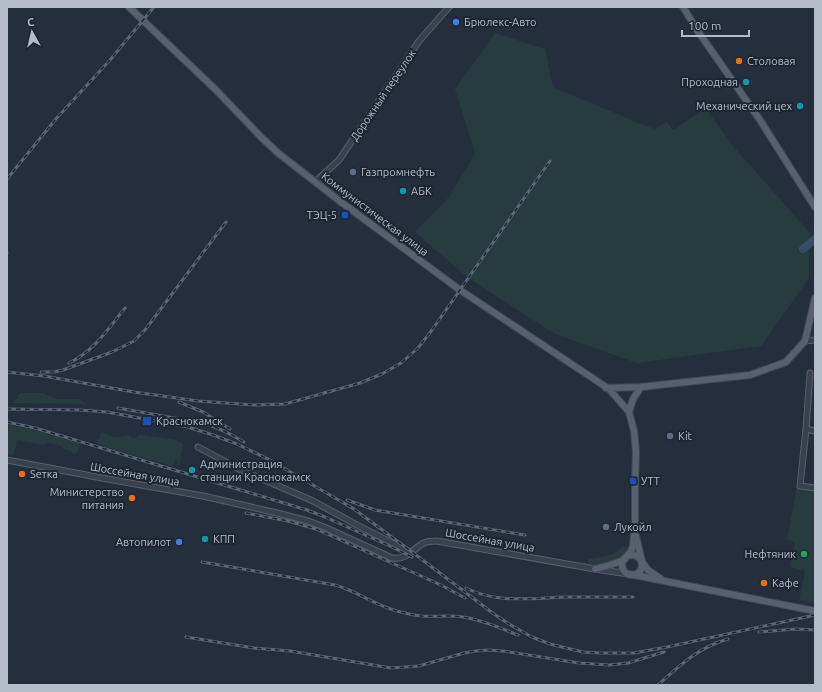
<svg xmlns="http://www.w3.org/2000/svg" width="822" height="692" font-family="Ubuntu,sans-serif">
<rect width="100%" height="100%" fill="#242f3e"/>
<path fill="#263c3f" d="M 495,33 L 545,49 L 553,87 L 641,124 L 655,129 L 667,122 L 673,130 L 702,111 L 708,112 L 734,147 L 810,233 L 809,278 L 761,346 L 637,363 L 555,334 L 468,278 L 415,232 L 449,197 L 475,153 L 455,89 Z
M 20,393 L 44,393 L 50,397 L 57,399 L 79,399 L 86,404 L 14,403 L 13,401 L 14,400 L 17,399 Z
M 9,425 L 31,429 L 79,443 C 81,447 78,451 76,454 L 72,453 L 71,451 L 64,449 L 61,446 L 54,444 L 48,443 L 43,445 L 17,440 L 14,454 L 10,455 L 7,452 L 7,437 Z
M 102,432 C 106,434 110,436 115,437 C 123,439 126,431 133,439 L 140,435 L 143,435 L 176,440 L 182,443 L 183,445 L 179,467 L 177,460 L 175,460 L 174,465 L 172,466 L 102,446 L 100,444 L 97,444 C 96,439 98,440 100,438 L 101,433 Z
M 797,488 L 815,491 L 815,602 L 799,601 L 805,571 L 790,567 L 795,542 L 787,539 Z
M 623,546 L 627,547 L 628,550 L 627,554 L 623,557 L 597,566 L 589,564 L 588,561 L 589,559 C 600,557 615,556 623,546 Z"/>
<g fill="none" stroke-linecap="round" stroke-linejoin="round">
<path stroke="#394c67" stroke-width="8" d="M 803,249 L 815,239"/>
<g stroke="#565f6c" stroke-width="7">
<path id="minor" d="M 315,182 L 339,160 L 419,41 L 449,7
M 805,341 L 815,340
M 810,373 L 806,429 L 800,486 L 815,488
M 806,429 L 815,431
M 198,447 L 239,469 L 313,501 L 357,525 L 408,551
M 7,460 L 102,478 L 203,496 L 277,513 L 308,521 L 324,527 L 392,558 C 408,560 412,549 424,543 C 428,541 433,541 437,541 L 595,569 L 629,574"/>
</g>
<g stroke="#414a57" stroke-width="8">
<path id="major" d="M 129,7 L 216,90 L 261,137 L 278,153 L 341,202 L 460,290 L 609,389 L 629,412
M 683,7 L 697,30 L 760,120 L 815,207
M 606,388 L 641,387 L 750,375 L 786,362 L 805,341 L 815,298
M 636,536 L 642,562 L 648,570 L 661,579
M622 565a10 10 0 1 1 20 0a10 10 0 1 1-20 0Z
M 595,569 L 607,566 L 624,560 L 631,551 L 633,546 L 635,524 L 635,486 L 636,452 L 634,431 L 629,412 L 633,399 L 641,387
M 629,574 L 815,611"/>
</g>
<use href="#minor" stroke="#38414e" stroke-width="5"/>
<use href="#major" stroke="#56606e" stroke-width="6"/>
<g stroke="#5a6575" stroke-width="3">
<path id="rail" d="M 7,179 L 55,120 L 110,60 L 154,7
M 7,253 L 7,252
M 69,363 C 94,351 108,329 125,308
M 7,372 L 44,376 L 134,392 L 198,401 L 254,405 L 285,404 L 360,383 L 382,374 L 401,363 L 418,348 L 432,330 L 550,161
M 41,372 L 54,372 L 63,370 L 112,352 L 134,341 L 145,330 L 226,222
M 179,402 L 203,412 L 230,429
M 118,408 L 202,423 C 217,427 231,434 244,442
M 7,409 L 80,410 L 107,412 L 188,427 L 213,435 L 237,444 L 270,460 L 354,509 L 412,552 L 494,614 L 509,624 L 532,637 L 550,644 L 566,648 L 583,652 L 600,653 L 634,653 L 667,647 L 815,615
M 7,422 L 35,428 L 65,437 L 307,510 L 325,517 L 390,546 L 412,557
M 347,500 L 375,510 L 525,535
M 246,513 L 288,521 L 316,529 L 441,585 L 465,598
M 202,562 L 335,585 C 357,591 374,605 397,611 C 404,613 413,615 421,616 C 435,617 449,615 463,617 C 483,620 500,628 518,635
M 466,588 C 497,604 533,598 566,597 C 588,597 611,597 633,597
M 759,632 L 796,629 L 815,630
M 186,637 L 254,648 L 290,651 L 391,668 L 419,666 L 464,653 L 476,651 L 488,650 L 503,651 L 579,663 L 609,665 L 628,663 L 664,652
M 658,685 C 679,666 699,647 728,639"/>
</g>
<use href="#rail" stroke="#1d2633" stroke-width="1.5" stroke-dasharray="4.5" stroke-linecap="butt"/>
</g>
<g fill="#3f7fe0" stroke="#1d2633" stroke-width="1.5">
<circle cx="456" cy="22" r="4"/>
<circle cx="179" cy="542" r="4"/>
</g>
<g fill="#e8710a" stroke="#1d2633" stroke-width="1.5">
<circle cx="739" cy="61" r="4"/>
<circle cx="22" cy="474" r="4"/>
<circle cx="132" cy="498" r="4"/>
<circle cx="764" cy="583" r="4"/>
</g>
<g fill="#0f9aa8" stroke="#1d2633" stroke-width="1.5">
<circle cx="746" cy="82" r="4"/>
<circle cx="800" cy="106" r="4"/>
<circle cx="403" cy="191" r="4"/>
<circle cx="192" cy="470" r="4"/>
<circle cx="205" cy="539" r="4"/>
</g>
<g fill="#5c6f8a" stroke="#1d2633" stroke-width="1.5">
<circle cx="353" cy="172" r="4"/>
<circle cx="670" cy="436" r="4"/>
<circle cx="606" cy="527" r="4"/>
</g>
<g fill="#1a4fb4" stroke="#1d2633" stroke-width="1.5">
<rect x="341" y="211" width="8" height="8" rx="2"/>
<rect x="142" y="416" width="10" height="10" rx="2"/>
<rect x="629" y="477" width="8" height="8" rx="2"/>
</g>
<circle fill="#2e9e5b" stroke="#1d2633" stroke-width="1.5" cx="804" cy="554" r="4"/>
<g text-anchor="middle" stroke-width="4" stroke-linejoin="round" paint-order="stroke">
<g font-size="11" fill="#b4bcc9" stroke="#1d2633" text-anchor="start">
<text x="464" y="26">Брюлекс-Авто</text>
<text x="747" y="65">Столовая</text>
<text x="738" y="86" text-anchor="end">Проходная</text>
<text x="792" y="110" text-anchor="end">Механический цех</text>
<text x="361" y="176">Газпромнефть</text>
<text x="411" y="195">АБК</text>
<text x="337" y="219" text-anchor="end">ТЭЦ-5</text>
<text x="156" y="425">Краснокамск</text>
<text x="678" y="440">Kit</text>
<text x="200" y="468">Администрация<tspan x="200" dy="13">станции Краснокамск</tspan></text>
<text x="30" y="478">Sетка</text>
<text x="641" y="485">УТТ</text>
<text x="124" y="496" text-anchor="end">Министерство<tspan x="124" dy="13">питания</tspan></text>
<text x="614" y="531">Лукойл</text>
<text x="213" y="543">КПП</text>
<text x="171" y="546" text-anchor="end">Автопилот</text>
<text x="796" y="558" text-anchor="end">Нефтяник</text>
<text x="772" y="587">Кафе</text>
</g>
<g font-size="11" fill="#b4bcc9" stroke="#1d2633">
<text transform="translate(383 95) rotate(-56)" y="4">Дорожный переулок</text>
<text transform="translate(375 214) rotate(37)" y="4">Коммунистическая улица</text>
<text transform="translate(135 474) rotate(10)" y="4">Шоссейная улица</text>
<text transform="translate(490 540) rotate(10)" y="4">Шоссейная улица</text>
</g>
</g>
<rect width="822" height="692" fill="none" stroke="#b4bcc9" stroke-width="16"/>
<g transform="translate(32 32) rotate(352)" stroke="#1d2633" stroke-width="3" paint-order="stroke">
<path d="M0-3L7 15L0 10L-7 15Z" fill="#b4bcc9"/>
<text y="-6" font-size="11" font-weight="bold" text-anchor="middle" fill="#b4bcc9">С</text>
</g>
<path d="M682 30v6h67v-6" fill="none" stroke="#b4bcc9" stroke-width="2"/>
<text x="688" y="30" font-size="12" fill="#b4bcc9" stroke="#1d2633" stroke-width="3" paint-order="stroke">100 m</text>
</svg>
